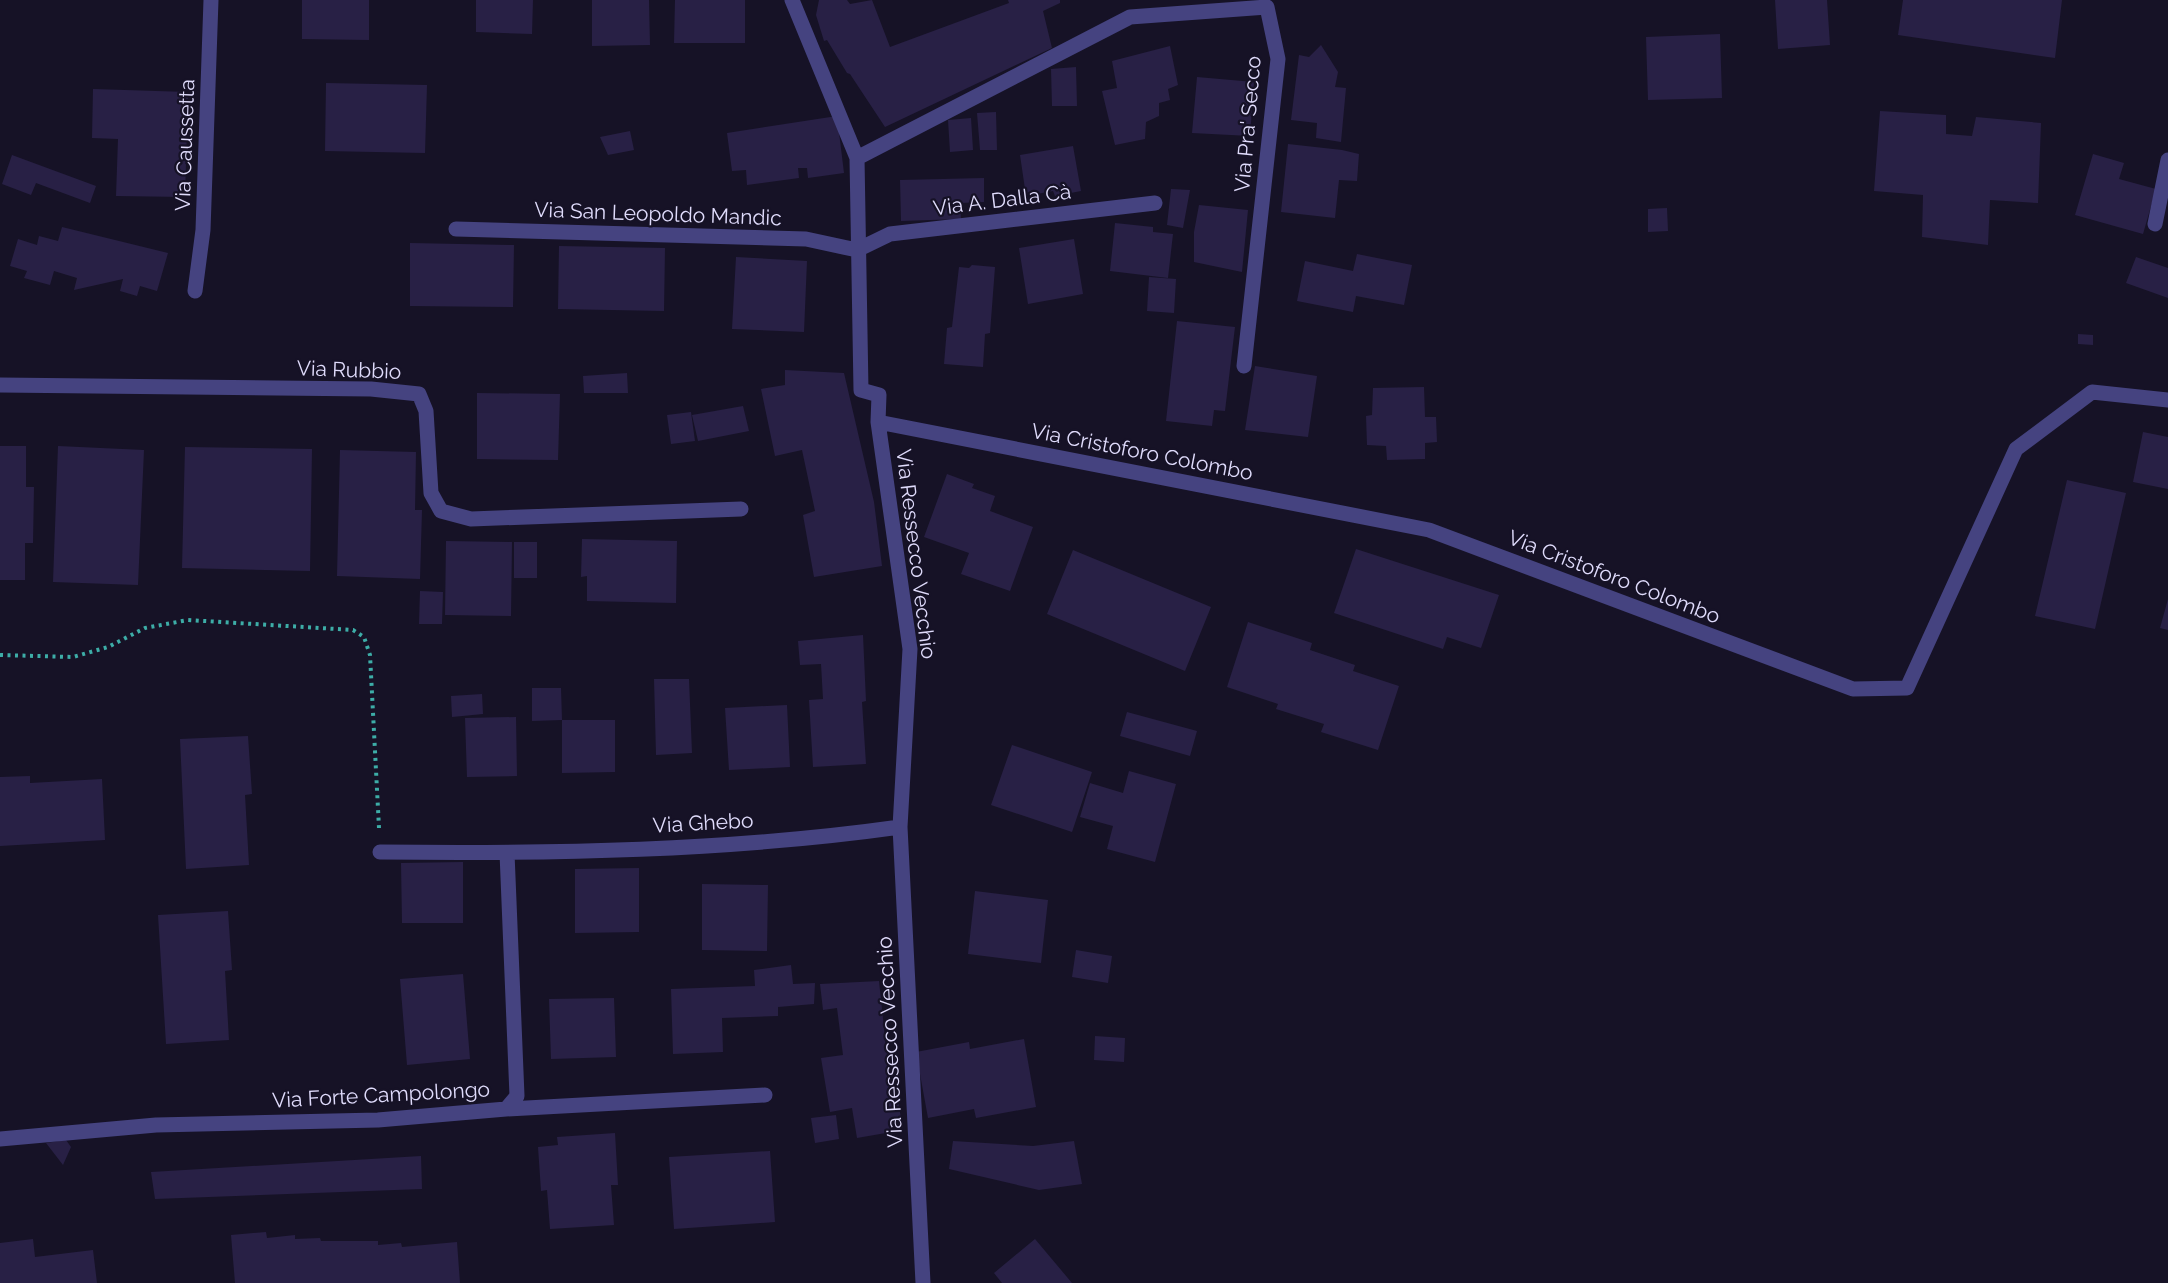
<svg xmlns="http://www.w3.org/2000/svg" width="2168" height="1283" font-family="Raleway,sans-serif">
<rect width="100%" height="100%" fill="#161226"/>
<path fill="#282045" d="M 302,0 L 369,0 L 369,40 L 302,39 Z
M 476,0 L 533,0 L 532,34 L 476,32 Z
M 592,0 L 649,0 L 650,45 L 592,46 Z
M 675,0 L 745,0 L 745,43 L 674,43 Z
M 819,0 L 847,0 L 850,4 L 872,0 L 890,47 L 1009,3 L 1008,0 L 1060,0 L 1060,3 L 1043,11 L 1052,48 L 885,127 L 850,74 L 847,73 L 827,40 L 824,41 L 816,15 Z
M 1775,0 L 1827,0 L 1830,45 L 1778,49 Z
M 1903,0 L 2062,0 L 2055,58 L 1898,35 Z
M 1720,34 L 1722,98 L 1648,100 L 1646,37 Z
M 1321,45 L 1338,72 L 1335,87 L 1346,88 L 1341,142 L 1316,138 L 1317,123 L 1291,120 L 1299,55 L 1309,57 Z
M 1170,46 L 1178,85 L 1168,89 L 1170,100 L 1159,103 L 1159,116 L 1146,122 L 1145,139 L 1115,145 L 1102,91 L 1117,88 L 1112,61 Z
M 1076,67 L 1077,106 L 1052,106 L 1051,69 Z
M 1197,77 L 1254,82 L 1250,136 L 1192,133 Z
M 326,83 L 427,85 L 425,153 L 325,151 Z
M 93,89 L 188,92 L 185,197 L 116,196 L 118,139 L 92,138 Z
M 1880,111 L 1946,115 L 1946,134 L 1972,136 L 1976,117 L 2041,123 L 2038,203 L 1990,200 L 1988,245 L 1922,237 L 1923,195 L 1874,191 Z
M 996,112 L 997,150 L 980,150 L 977,113 Z
M 837,116 L 844,173 L 808,178 L 807,168 L 798,168 L 799,178 L 747,185 L 746,170 L 732,171 L 727,133 Z
M 971,118 L 973,150 L 950,152 L 948,120 Z
M 630,131 L 634,150 L 608,155 L 600,137 Z
M 1288,144 L 1342,150 L 1359,154 L 1357,181 L 1339,180 L 1335,218 L 1281,212 Z
M 1073,146 L 1081,191 L 1055,196 L 1053,191 L 1026,196 L 1020,155 Z
M 2093,154 L 2124,163 L 2119,179 L 2156,189 L 2143,234 L 2075,215 Z
M 12,155 L 96,186 L 90,203 L 36,183 L 31,195 L 2,184 Z
M 984,178 L 984,202 L 960,203 L 961,219 L 901,221 L 900,180 Z
M 1171,189 L 1190,190 L 1183,228 L 1167,225 Z
M 1199,205 L 1248,210 L 1242,272 L 1194,262 L 1194,232 Z
M 1667,208 L 1668,231 L 1648,232 L 1648,209 Z
M 1115,223 L 1153,227 L 1153,232 L 1173,234 L 1168,278 L 1110,271 Z
M 62,227 L 168,253 L 157,291 L 140,286 L 137,296 L 120,291 L 123,279 L 74,290 L 77,278 L 54,271 L 50,285 L 24,278 L 27,271 L 10,266 L 18,239 L 37,245 L 39,236 L 58,241 Z
M 1074,239 L 1083,294 L 1028,304 L 1019,248 Z
M 410,243 L 514,245 L 513,307 L 410,306 Z
M 559,246 L 665,248 L 664,311 L 558,309 Z
M 1357,254 L 1412,265 L 1404,305 L 1356,296 L 1353,312 L 1297,301 L 1305,261 L 1353,271 Z
M 736,257 L 807,261 L 804,332 L 732,329 Z
M 2136,257 L 2168,268 L 2168,298 L 2126,283 Z
M 972,265 L 995,267 L 990,333 L 985,334 L 983,367 L 944,364 L 947,328 L 952,327 L 959,267 L 969,268 Z
M 1149,277 L 1176,279 L 1174,313 L 1147,311 Z
M 1177,321 L 1235,327 L 1225,411 L 1214,410 L 1212,426 L 1166,421 Z
M 2078,334 L 2093,335 L 2093,345 L 2078,344 Z
M 1255,366 L 1317,376 L 1308,437 L 1245,430 Z
M 785,370 L 844,373 L 874,502 L 882,566 L 814,577 L 803,515 L 815,511 L 802,450 L 775,456 L 761,389 L 785,385 Z
M 627,373 L 628,393 L 584,393 L 583,376 Z
M 1424,387 L 1425,417 L 1436,417 L 1437,442 L 1425,443 L 1425,459 L 1387,460 L 1386,446 L 1367,445 L 1366,416 L 1372,415 L 1373,388 Z
M 477,393 L 560,394 L 558,460 L 477,459 Z
M 743,406 L 749,431 L 698,441 L 692,415 Z
M 691,412 L 695,441 L 671,444 L 667,415 Z
M 2143,432 L 2168,437 L 2168,489 L 2133,482 Z
M 0,446 L 26,446 L 26,487 L 34,487 L 33,543 L 25,543 L 25,580 L 0,580 Z
M 58,446 L 144,450 L 138,585 L 53,582 Z
M 185,447 L 312,449 L 310,571 L 182,568 Z
M 340,450 L 416,452 L 415,510 L 422,510 L 420,579 L 337,576 Z
M 947,474 L 974,484 L 972,488 L 995,496 L 990,511 L 1033,527 L 1010,591 L 961,574 L 969,553 L 924,537 Z
M 2067,480 L 2126,493 L 2095,629 L 2035,616 Z
M 582,539 L 677,541 L 676,603 L 587,601 L 587,576 L 581,577 Z
M 446,541 L 512,542 L 511,616 L 445,615 Z
M 514,542 L 537,542 L 537,578 L 514,578 Z
M 1356,549 L 1499,595 L 1481,648 L 1447,637 L 1443,649 L 1334,613 Z
M 1073,550 L 1211,607 L 1185,671 L 1047,614 Z
M 420,591 L 443,592 L 442,624 L 419,624 Z
M 2168,599 L 2168,630 L 2160,628 Z
M 1248,622 L 1312,643 L 1310,650 L 1355,665 L 1353,671 L 1399,686 L 1378,750 L 1321,732 L 1324,724 L 1276,709 L 1278,704 L 1227,687 Z
M 863,635 L 866,701 L 862,702 L 866,764 L 813,767 L 809,700 L 823,699 L 821,664 L 800,665 L 798,641 Z
M 654,679 L 689,679 L 692,753 L 656,755 Z
M 532,688 L 561,688 L 562,720 L 532,721 Z
M 482,694 L 483,714 L 452,717 L 451,696 Z
M 787,705 L 790,767 L 729,770 L 725,708 Z
M 1127,712 L 1197,731 L 1190,756 L 1120,736 Z
M 516,717 L 517,776 L 467,777 L 465,718 Z
M 562,720 L 615,720 L 615,772 L 562,773 Z
M 248,736 L 252,794 L 245,795 L 249,865 L 186,869 L 180,739 Z
M 1012,745 L 1092,772 L 1072,832 L 991,805 Z
M 1129,771 L 1176,784 L 1155,862 L 1107,849 L 1113,826 L 1080,817 L 1090,783 L 1123,793 Z
M 30,776 L 30,783 L 102,779 L 105,840 L 0,846 L 0,777 Z
M 463,862 L 463,923 L 402,923 L 401,863 Z
M 639,868 L 639,932 L 575,933 L 575,869 Z
M 702,884 L 768,885 L 767,951 L 702,950 Z
M 975,891 L 1048,900 L 1041,963 L 968,954 Z
M 228,911 L 232,970 L 225,971 L 229,1040 L 166,1044 L 158,915 Z
M 1076,950 L 1112,956 L 1108,983 L 1072,977 Z
M 791,965 L 793,984 L 815,983 L 814,1004 L 778,1007 L 778,1016 L 722,1018 L 723,1052 L 673,1054 L 671,989 L 755,986 L 754,970 Z
M 463,974 L 470,1059 L 407,1065 L 400,979 Z
M 879,981 L 886,1047 L 889,1047 L 903,1130 L 857,1138 L 852,1108 L 830,1112 L 821,1058 L 843,1055 L 837,1008 L 823,1010 L 820,984 Z
M 614,998 L 616,1057 L 551,1059 L 549,999 Z
M 1095,1036 L 1125,1038 L 1124,1062 L 1094,1060 Z
M 1024,1039 L 1036,1107 L 976,1118 L 974,1109 L 928,1118 L 916,1052 L 969,1042 L 970,1049 Z
M 836,1115 L 839,1139 L 815,1143 L 811,1118 Z
M 615,1133 L 618,1185 L 611,1185 L 614,1225 L 550,1229 L 547,1190 L 541,1191 L 538,1147 L 558,1145 L 557,1137 Z
M 66,1140 L 71,1147 L 63,1165 L 46,1143 Z
M 953,1141 L 1033,1146 L 1074,1141 L 1082,1184 L 1039,1190 L 949,1169 Z
M 770,1151 L 775,1222 L 674,1229 L 669,1157 Z
M 421,1156 L 422,1189 L 155,1199 L 151,1172 Z
M 266,1232 L 267,1238 L 295,1235 L 295,1239 L 320,1238 L 321,1241 L 378,1241 L 378,1245 L 401,1243 L 402,1247 L 457,1242 L 460,1283 L 235,1283 L 231,1235 Z
M 33,1239 L 35,1257 L 93,1250 L 97,1283 L 0,1283 L 0,1243 Z
M 1035,1239 L 1072,1283 L 1002,1283 L 994,1273 Z"/>
<g fill="none" stroke-linecap="round" stroke-linejoin="round">
<path stroke="#3dada7" stroke-width="4" stroke-dasharray="3 4.5" stroke-linecap="butt" d="M 0,655 L 73,657 L 108,647 L 145,628 L 188,620 L 353,630 L 364,637 L 370,655 L 379,828"/>
<path stroke="#454380" stroke-width="15" d="M 792,0 L 857,158 L 861,390 L 879,395 L 878,422 L 910,649 L 900,827 L 923,1283
M 857,158 L 1130,17 L 1267,7 L 1278,59 L 1244,366
M 2155,224 L 2168,160
M 456,229 L 806,239 L 857,250 L 890,234 L 1155,203
M 195,291 L 203,230 L 211,0
M 0,385 L 371,389 L 419,394 L 426,411 L 431,493 L 441,511 L 471,519 L 741,509
M 878,422 L 1429,530 L 1853,689 L 1907,688 L 2016,449 L 2092,392 L 2168,400
M 380,852 C 552,854 729,851 900,827
M 506,1109 L 517,1096 L 507,853
M 0,1139 L 156,1125 L 378,1120 L 506,1109 L 765,1095"/>
</g>
<g text-anchor="middle" stroke-width="4.5" stroke-linejoin="round" paint-order="stroke">
<g font-size="21" fill="#dfdbfb" stroke="#161226">
<text transform="translate(1248 124) rotate(-85)" y="7">Via Pra' Secco</text>
<text transform="translate(185 145) rotate(-88)" y="7">Via Caussetta</text>
<text transform="translate(1002 200) rotate(-7)" y="7">Via A. Dalla Cà</text>
<text transform="translate(658 214) rotate(2)" y="7">Via San Leopoldo Mandic</text>
<text transform="translate(349 370) rotate(2)" y="7">Via Rubbio</text>
<text transform="translate(1142 452) rotate(11)" y="7">Via Cristoforo Colombo</text>
<text transform="translate(916 554) rotate(83)" y="7">Via Ressecco Vecchio</text>
<text transform="translate(1614 577) rotate(21)" y="7">Via Cristoforo Colombo</text>
<text transform="translate(703 823) rotate(-3)" y="7">Via Ghebo</text>
<text transform="translate(890 1042) rotate(-93)" y="7">Via Ressecco Vecchio</text>
<text transform="translate(381 1095) rotate(-3)" y="7">Via Forte Campolongo</text>
</g>
</g>
</svg>
